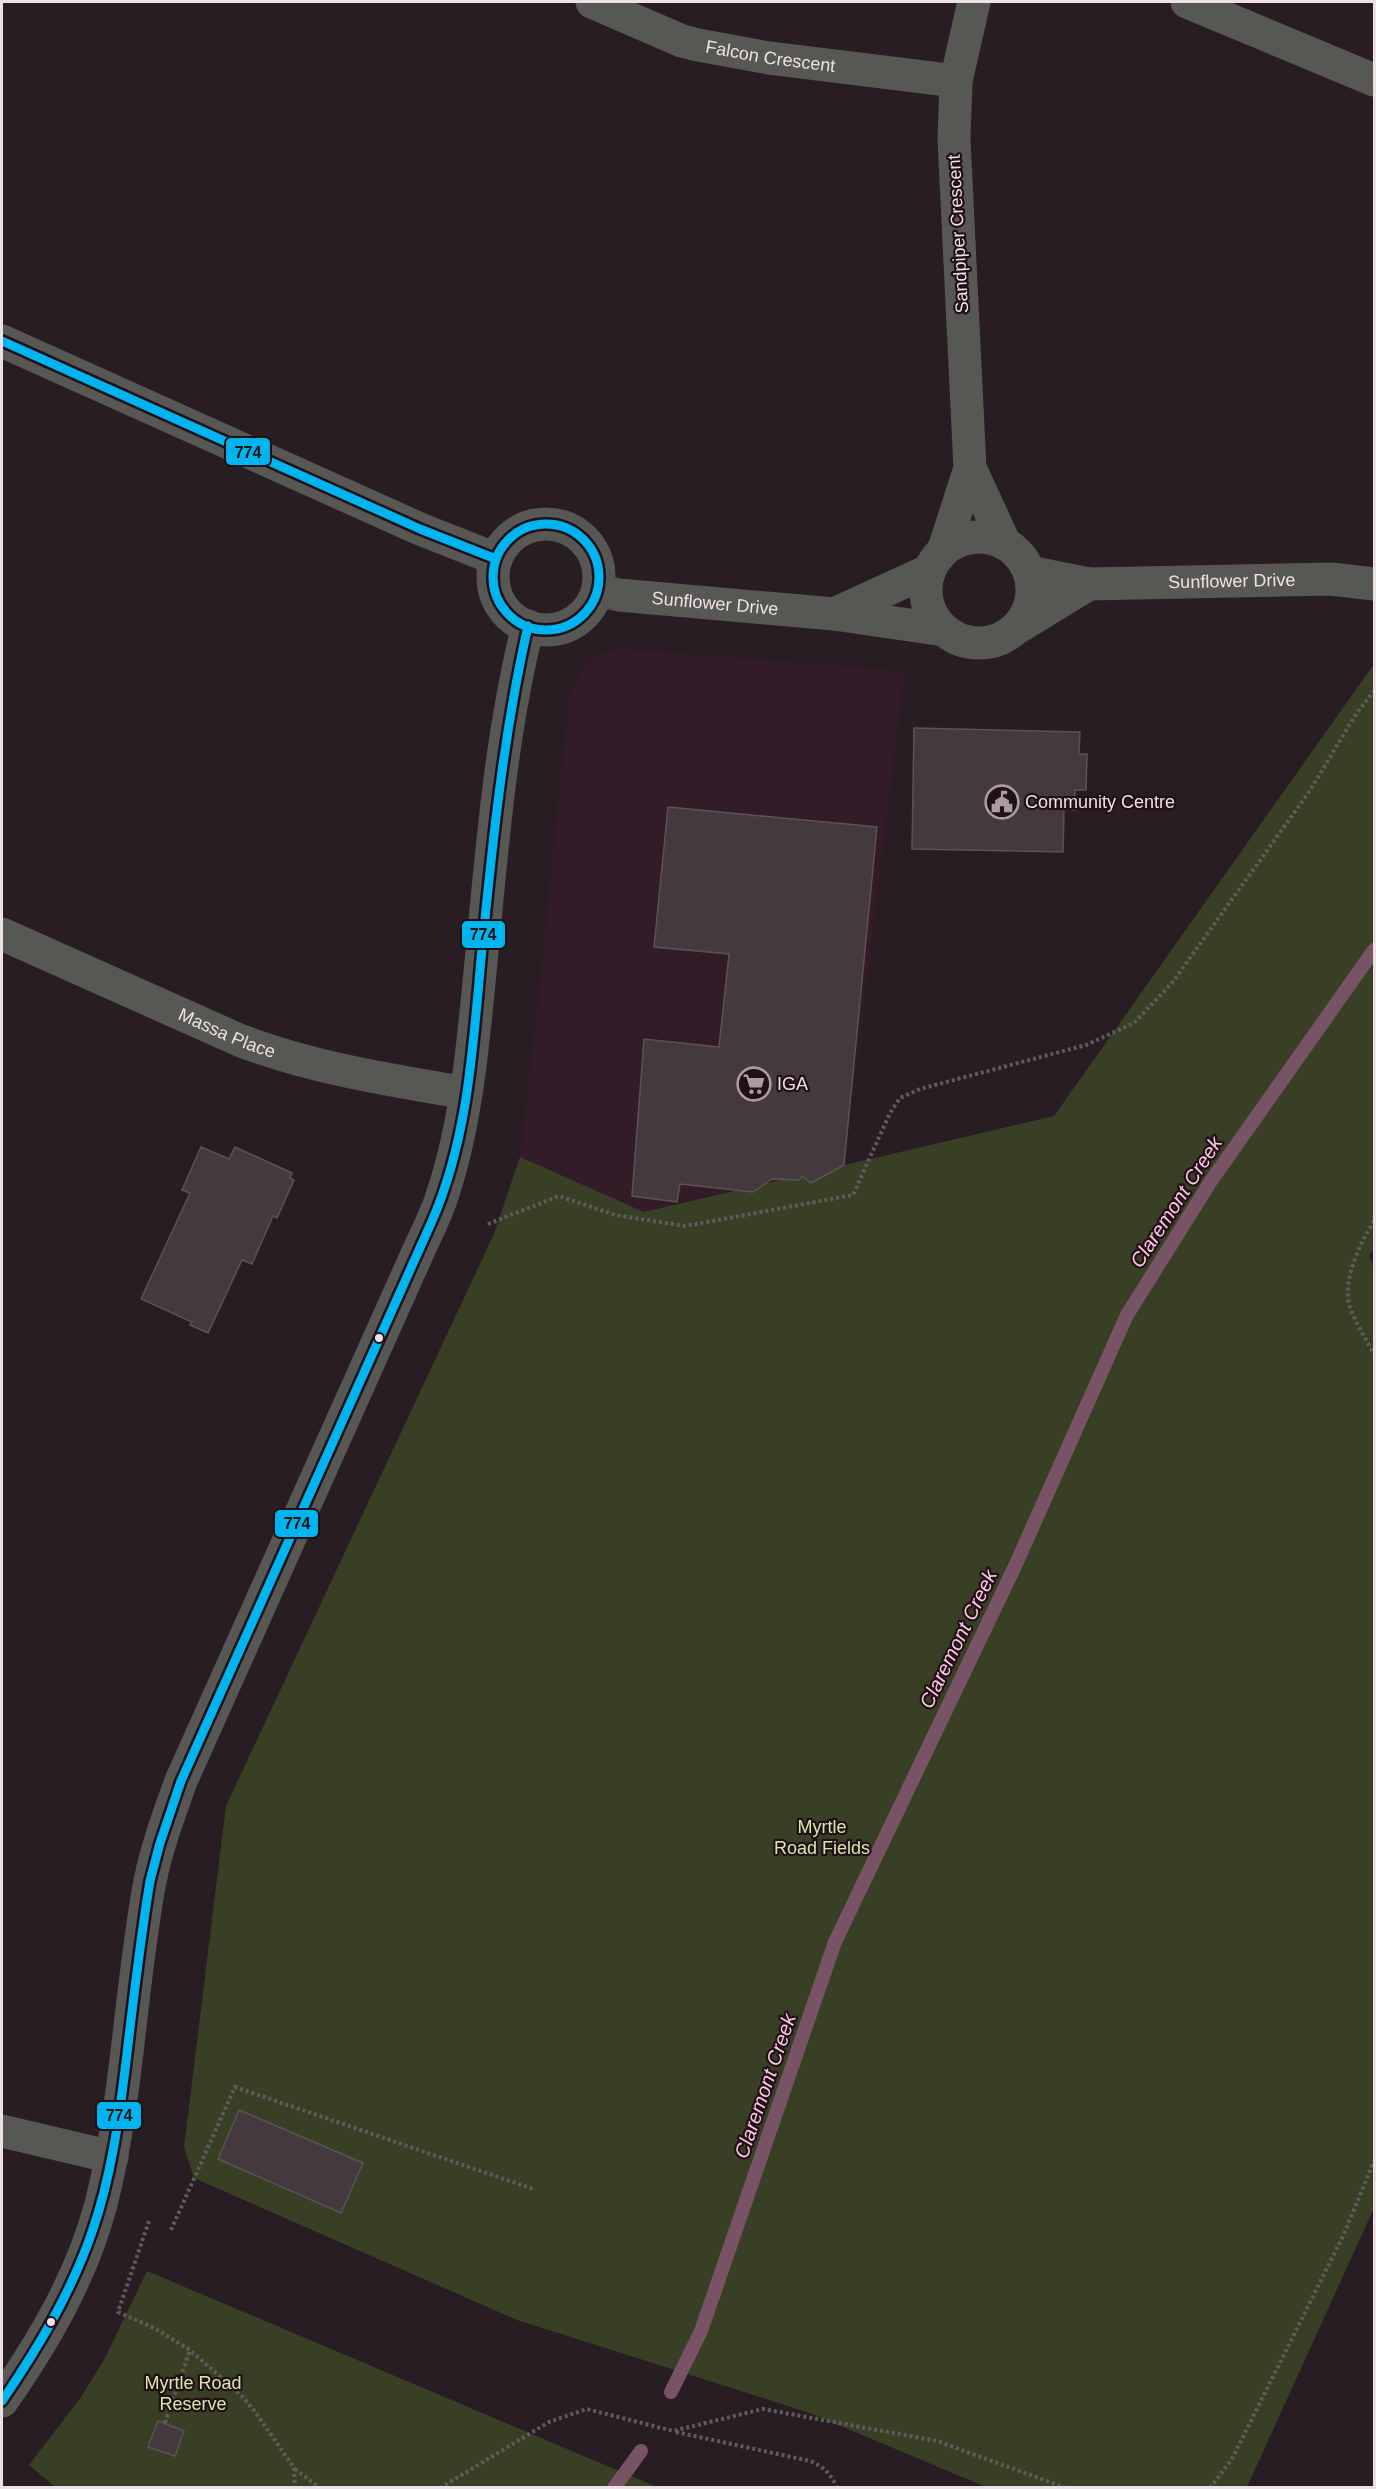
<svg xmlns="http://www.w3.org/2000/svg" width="1376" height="2489" font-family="Arial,sans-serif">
<rect width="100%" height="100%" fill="#281d23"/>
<path fill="#321c28" d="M 616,648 L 905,671 L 844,1165 L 644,1212 L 520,1157 L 542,963 L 569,695 L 588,661 Z"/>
<path fill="#393f25" d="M 1374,664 L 1374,1249 L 1369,1256 L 1374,1267 L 1374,2208 L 1247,2487 L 986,2487 L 807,2412 L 517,2320 L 194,2178 L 184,2147 L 226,1806 L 494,1234 L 520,1157 L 644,1212 L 1054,1116 Z
M 147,2271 L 657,2487 L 56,2488 L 29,2465 L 81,2397 L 105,2358 Z"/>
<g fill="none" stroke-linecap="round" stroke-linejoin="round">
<path stroke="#775365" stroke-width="14" d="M 671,2392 L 701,2331 L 835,1942 L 1016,1564 L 1127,1315 L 1211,1181 L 1374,950
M 614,2488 L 641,2451"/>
</g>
<path fill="#443a3e" stroke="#5b5257" stroke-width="1.5" d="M 914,728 L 1080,732 L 1079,754 L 1087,754 L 1086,790 L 1075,790 L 1075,810 L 1064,809 L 1063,852 L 912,849 Z
M 668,807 L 877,827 L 844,1165 L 811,1183 L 802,1176 L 799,1180 L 772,1179 L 753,1192 L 680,1184 L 677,1202 L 632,1196 L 644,1039 L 719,1047 L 729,954 L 654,947 Z
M 201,1147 L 229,1159 L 235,1147 L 292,1173 L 290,1178 L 294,1180 L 277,1218 L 273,1216 L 252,1264 L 242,1260 L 208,1333 L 190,1325 L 192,1322 L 141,1299 L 190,1193 L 182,1190 Z
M 239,2110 L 363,2163 L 341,2213 L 218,2159 Z
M 158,2421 L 184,2431 L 175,2456 L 148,2447 Z"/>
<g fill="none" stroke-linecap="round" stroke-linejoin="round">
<path stroke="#5e5c5b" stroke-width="4" stroke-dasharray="3 3" stroke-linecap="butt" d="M 1374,1221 C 1361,1241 1343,1278 1349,1304 C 1353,1319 1367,1340 1374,1355
M 488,1224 L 559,1196 L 615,1215 L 685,1226 L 853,1195 L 890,1113 L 900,1098 L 920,1089 L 1086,1045 L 1134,1023 L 1172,983 L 1309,792 L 1356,714 L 1374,691
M 149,2221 L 118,2312 L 154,2328 L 190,2350 L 241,2395 L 256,2413 L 294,2468 L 295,2488
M 171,2230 L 235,2087 L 533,2189
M 165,2423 L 190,2350
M 676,2432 L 810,2461 C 823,2466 831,2474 837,2488
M 295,2469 L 320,2488
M 440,2488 L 549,2422 L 587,2409 L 673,2431 L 763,2409 L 937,2441 L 1066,2488
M 1210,2488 L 1232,2459 L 1344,2234 L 1374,2161"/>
<g stroke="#575753" stroke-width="33">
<path id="s1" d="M 592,2 L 682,41 L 698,45 L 769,58 L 956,81"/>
<path d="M 1187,2 L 1374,80"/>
<path d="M 970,468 L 1005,544"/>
<path d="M 944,549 L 970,468 L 954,139 L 956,81 L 974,2"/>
<path id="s2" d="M 2,934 L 239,1040 C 312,1068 389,1080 466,1093"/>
<path d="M 2,2131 L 112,2157"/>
</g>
<g stroke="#575753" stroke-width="33">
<path d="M 2,341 L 420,529 L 496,559"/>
<circle cx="546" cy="577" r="53"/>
<circle cx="979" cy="590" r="53"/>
<path id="s3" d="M 1029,572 L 1089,584 L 1331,579 L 1374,584"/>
<path id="s4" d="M 598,590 L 619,595 L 834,614 L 944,630"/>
<path d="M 834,614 L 928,571"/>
<path d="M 1017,628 L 1089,584"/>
<path d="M 2,2401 C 44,2341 82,2276 101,2204 C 128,2098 130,1988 150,1881 C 157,1847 169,1814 181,1781 L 418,1252 C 425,1236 434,1219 440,1202 C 469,1119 474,1029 483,942 C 493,836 502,730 528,626"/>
</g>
<g stroke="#221019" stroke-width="14">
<path id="bus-1" d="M 2,341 L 420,529 L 496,559
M493 577a53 53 0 1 1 106 0a53 53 0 1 1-106 0Z
M 2,2401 C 38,2348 71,2293 92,2232 C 111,2178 119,2119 126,2062 C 133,2002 140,1941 150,1881 L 160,1843 L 181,1781 L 432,1221 C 468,1139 473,1046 481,959 C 492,847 503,736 528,626"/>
</g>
<use href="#bus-1" stroke="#00b5ef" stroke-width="9"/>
</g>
<defs>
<g id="civic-ring" transform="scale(1.725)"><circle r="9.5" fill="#221019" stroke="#a99ca2" stroke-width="1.5"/><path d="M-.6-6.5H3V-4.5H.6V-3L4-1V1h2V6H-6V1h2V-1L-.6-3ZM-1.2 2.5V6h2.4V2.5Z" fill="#a99ca2"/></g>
<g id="supermarket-ring" transform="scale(1.725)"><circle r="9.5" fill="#221019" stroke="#a99ca2" stroke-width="1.5"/><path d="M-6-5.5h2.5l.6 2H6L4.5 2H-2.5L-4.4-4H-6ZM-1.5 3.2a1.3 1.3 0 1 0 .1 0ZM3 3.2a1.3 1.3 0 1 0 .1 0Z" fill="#a99ca2"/></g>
</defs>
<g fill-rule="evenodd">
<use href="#civic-ring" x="1002" y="802"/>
<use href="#supermarket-ring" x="754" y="1084"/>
</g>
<g fill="#eee0e7" stroke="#221019" stroke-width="2">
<circle cx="379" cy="1338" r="5"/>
<circle cx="51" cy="2322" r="5"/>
</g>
<g text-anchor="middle" stroke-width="4.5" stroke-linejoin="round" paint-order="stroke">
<g font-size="18" fill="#eee0e7" stroke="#221019">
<text dy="6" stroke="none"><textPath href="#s1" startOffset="188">Falcon Crescent</textPath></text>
<text transform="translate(958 234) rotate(-93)" y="6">Sandpiper Crescent</text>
<text dy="6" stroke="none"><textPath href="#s3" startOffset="204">Sunflower Drive</textPath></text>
<text dy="6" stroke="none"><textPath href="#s4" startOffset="118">Sunflower Drive</textPath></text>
<text dy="6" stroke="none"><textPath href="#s2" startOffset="246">Massa Place</textPath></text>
</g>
<g font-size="18" fill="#eee0e7" stroke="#221019" text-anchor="start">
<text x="1025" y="808">Community Centre</text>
<text x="777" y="1090">IGA</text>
</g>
<g font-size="18" fill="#d6e9a8" stroke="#221019">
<text x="822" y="1833">Myrtle<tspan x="822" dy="21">Road Fields</tspan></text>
<text x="193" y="2389">Myrtle Road<tspan x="193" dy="21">Reserve</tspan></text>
</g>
<g font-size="20" font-style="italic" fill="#ffc9e4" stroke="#221019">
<text transform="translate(1176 1202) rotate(-57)" y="7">Claremont Creek</text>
<text transform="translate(958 1639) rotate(-64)" y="7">Claremont Creek</text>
<text transform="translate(765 2086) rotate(-71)" y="7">Claremont Creek</text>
</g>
</g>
<g stroke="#221019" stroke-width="2">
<rect x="225" y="437" width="46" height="29" rx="6" fill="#00b5ef"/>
<rect x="461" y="920" width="45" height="29" rx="6" fill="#00b5ef"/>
<rect x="274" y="1509" width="45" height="29" rx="6" fill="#00b5ef"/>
<rect x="96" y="2101" width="46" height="29" rx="6" fill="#00b5ef"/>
</g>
<g font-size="16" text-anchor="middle" font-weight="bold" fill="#111">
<text x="248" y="458">774</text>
<text x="483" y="940">774</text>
<text x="297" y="1529">774</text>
<text x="119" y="2121">774</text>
</g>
<rect width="1376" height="2489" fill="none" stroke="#eee0e7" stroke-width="6"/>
</svg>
